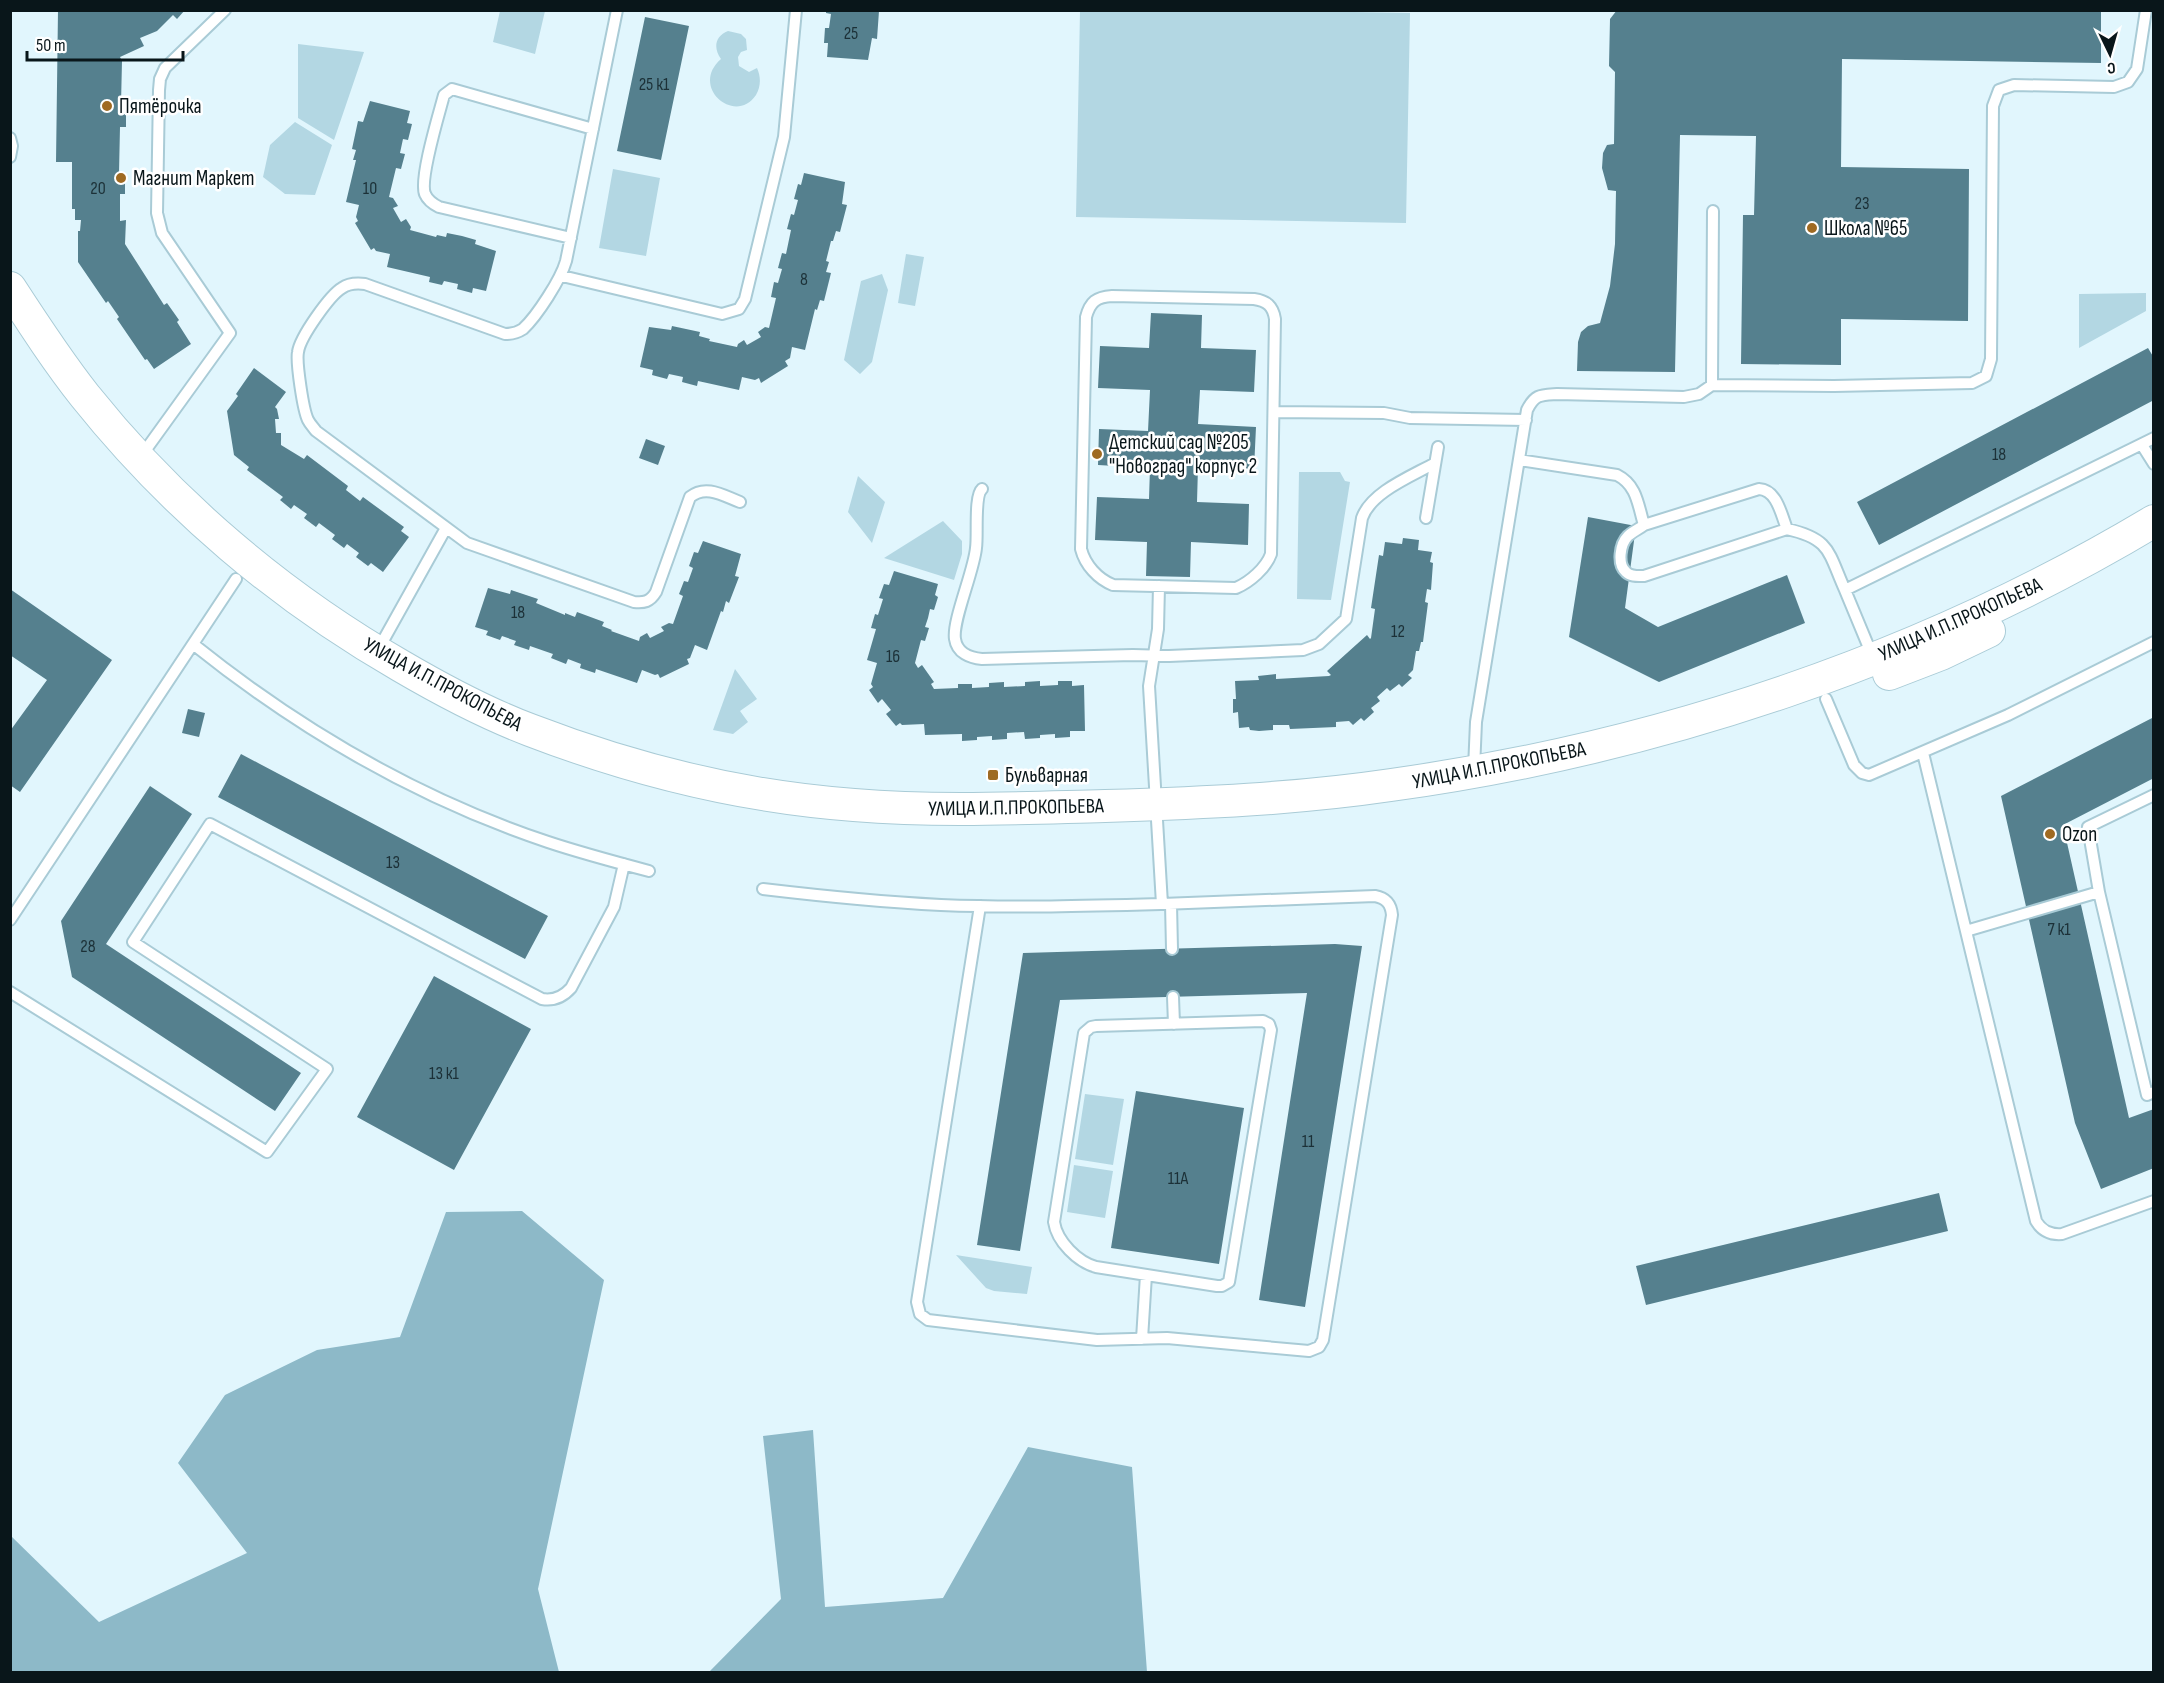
<svg xmlns="http://www.w3.org/2000/svg" width="2164" height="1683" font-family="'Sofia Sans Condensed',sans-serif">
<rect width="100%" height="100%" fill="#e1f6fd"/>
<path fill="#b3d7e3" d="M 500,11 L 545,11 L 535,54 L 493,42 Z
M 1299,11 L 1410,13 L 1406,223 L 1076,217 L 1080,11 Z
M 728,31 L 741,34 L 746,39 L 747,50 L 741,52 L 738,57 L 739,66 L 749,72 L 757,68 C 761,77 761,86 756,95 C 735,126 689,87 721,59 C 713,48 715,36 728,31 Z
M 298,44 L 364,52 L 334,140 L 298,118 Z
M 295,122 L 332,145 L 315,195 L 285,194 L 263,177 L 270,145 Z
M 613,169 L 660,178 L 646,256 L 599,248 Z
M 906,254 L 924,257 L 915,306 L 898,303 Z
M 882,274 L 888,290 L 872,362 L 860,374 L 844,360 L 861,281 Z
M 2146,293 L 2146,311 L 2079,348 L 2079,294 Z
M 1299,472 L 1340,472 L 1345,481 L 1350,482 L 1331,600 L 1297,599 Z
M 858,476 L 885,502 L 872,543 L 848,512 Z
M 943,521 L 962,541 L 962,554 L 954,580 L 884,558 Z
M 735,669 L 757,699 L 740,711 L 748,722 L 733,734 L 713,730 Z
M 1085,1094 L 1124,1099 L 1113,1165 L 1075,1159 Z
M 1074,1165 L 1113,1171 L 1105,1218 L 1067,1212 Z
M 956,1255 L 1032,1267 L 1027,1294 L 994,1291 L 986,1288 Z"/>
<path fill="#8db9c8" d="M 522,1211 L 604,1280 L 538,1589 L 559,1672 L 11,1672 L 11,1536 L 99,1622 L 247,1553 L 178,1463 L 225,1395 L 317,1350 L 400,1337 L 446,1212 Z
M 813,1430 L 825,1607 L 943,1598 L 1028,1447 L 1132,1467 L 1147,1672 L 709,1672 L 781,1599 L 763,1436 Z"/>
<path fill="#55808e" d="M 58,10 L 185,10 L 177,19 L 173,15 L 157,31 L 140,38 L 144,46 L 120,57 L 122,61 L 121,104 L 126,104 L 126,127 L 120,127 L 119,173 L 125,173 L 125,194 L 120,194 L 120,221 L 126,220 L 125,244 L 164,305 L 167,303 L 179,320 L 177,322 L 191,344 L 154,369 L 147,359 L 145,360 L 117,319 L 119,317 L 108,301 L 106,303 L 78,262 L 78,231 L 80,231 L 81,220 L 75,220 L 75,209 L 72,209 L 72,162 L 56,162 Z
M 826,10 L 879,11 L 877,39 L 872,38 L 868,60 L 827,57 L 828,43 L 824,43 L 825,28 L 829,28 L 831,14 L 826,13 Z
M 1617,10 L 2101,10 L 2101,63 L 1842,59 L 1841,167 L 1969,169 L 1968,321 L 1841,319 L 1841,365 L 1741,364 L 1743,215 L 1754,215 L 1756,136 L 1680,135 L 1675,372 L 1577,371 L 1578,342 L 1581,332 L 1588,326 L 1600,323 L 1610,286 L 1615,244 L 1616,191 L 1608,190 L 1602,168 L 1603,153 L 1607,145 L 1614,144 L 1615,72 L 1609,66 L 1610,19 Z
M 645,17 L 689,26 L 661,160 L 617,151 Z
M 370,101 L 410,111 L 407,123 L 412,124 L 408,140 L 403,139 L 400,153 L 405,154 L 401,169 L 396,168 L 389,197 L 393,198 L 398,206 L 393,208 L 401,222 L 406,219 L 411,227 L 410,230 L 436,237 L 437,235 L 446,237 L 447,233 L 462,236 L 476,240 L 475,244 L 496,251 L 486,291 L 473,288 L 472,293 L 457,289 L 458,284 L 444,281 L 442,285 L 429,282 L 430,277 L 387,267 L 390,254 L 376,251 L 374,248 L 371,250 L 355,223 L 358,221 L 356,217 L 359,205 L 346,202 L 356,160 L 353,160 L 356,150 L 352,149 L 358,121 L 363,122 Z
M 804,173 L 845,182 L 842,204 L 847,205 L 840,232 L 836,231 L 833,241 L 831,241 L 826,261 L 829,262 L 826,272 L 831,273 L 824,301 L 820,300 L 817,310 L 815,309 L 805,350 L 792,347 L 790,358 L 785,361 L 788,366 L 761,383 L 759,378 L 755,380 L 742,377 L 739,390 L 698,381 L 697,386 L 682,382 L 683,377 L 669,374 L 667,379 L 652,375 L 653,370 L 640,367 L 649,327 L 671,330 L 672,326 L 700,332 L 699,336 L 710,339 L 709,341 L 737,347 L 738,344 L 744,340 L 747,345 L 761,337 L 758,332 L 765,327 L 769,328 L 776,298 L 771,297 L 774,282 L 778,283 L 782,269 L 778,268 L 782,253 L 786,254 L 791,230 L 787,229 L 791,214 L 794,215 L 798,200 L 794,199 L 798,184 L 801,185 Z
M 1151,313 L 1202,315 L 1201,348 L 1256,350 L 1254,392 L 1200,390 L 1198,424 L 1256,427 L 1254,469 L 1198,467 L 1197,502 L 1249,504 L 1248,545 L 1191,542 L 1190,577 L 1146,576 L 1147,542 L 1095,540 L 1097,497 L 1149,499 L 1150,468 L 1098,465 L 1099,429 L 1148,431 L 1150,390 L 1098,388 L 1100,346 L 1149,348 Z
M 2148,348 L 2154,358 L 2154,400 L 1879,545 L 1857,502 Z
M 254,368 L 286,392 L 275,407 L 277,409 L 279,419 L 275,419 L 276,433 L 281,433 L 281,445 L 304,459 L 307,455 L 348,486 L 346,490 L 360,501 L 363,497 L 404,527 L 401,531 L 409,537 L 383,572 L 371,563 L 368,566 L 356,557 L 359,553 L 347,544 L 344,548 L 332,539 L 335,535 L 319,523 L 316,527 L 304,518 L 307,514 L 294,505 L 291,509 L 280,500 L 283,497 L 247,470 L 249,467 L 234,455 L 227,411 L 238,396 L 236,394 Z
M 646,439 L 665,446 L 658,465 L 639,458 Z
M 1588,517 L 1636,526 L 1625,608 L 1658,627 L 1787,575 L 1805,623 L 1659,682 L 1569,637 Z
M 1403,538 L 1419,540 L 1418,550 L 1432,552 L 1430,562 L 1433,563 L 1431,590 L 1427,589 L 1425,602 L 1428,603 L 1423,642 L 1421,642 L 1419,651 L 1416,651 L 1413,670 L 1408,675 L 1412,678 L 1402,687 L 1399,684 L 1390,691 L 1387,688 L 1377,697 L 1380,701 L 1371,708 L 1374,712 L 1364,721 L 1361,718 L 1353,725 L 1349,721 L 1336,722 L 1336,727 L 1290,729 L 1289,725 L 1273,725 L 1273,730 L 1259,731 L 1250,730 L 1249,727 L 1239,728 L 1238,712 L 1233,713 L 1233,699 L 1236,699 L 1235,681 L 1259,680 L 1258,676 L 1276,674 L 1276,679 L 1329,676 L 1331,675 L 1327,671 L 1367,635 L 1370,639 L 1371,638 L 1375,609 L 1371,608 L 1379,555 L 1383,556 L 1385,542 L 1402,544 Z
M 703,541 L 741,554 L 735,576 L 739,577 L 729,603 L 726,601 L 723,612 L 721,611 L 707,650 L 695,645 L 690,658 L 687,659 L 689,664 L 660,678 L 658,674 L 655,675 L 642,670 L 637,683 L 596,669 L 595,673 L 580,668 L 581,664 L 568,659 L 566,664 L 551,658 L 553,654 L 530,646 L 529,650 L 514,645 L 516,641 L 502,636 L 500,640 L 486,635 L 488,631 L 475,627 L 488,588 L 510,594 L 511,590 L 538,599 L 536,603 L 565,615 L 565,613 L 575,617 L 577,612 L 604,622 L 602,626 L 612,630 L 611,631 L 639,641 L 640,637 L 647,633 L 650,638 L 664,631 L 661,627 L 669,623 L 673,624 L 683,596 L 679,594 L 684,581 L 688,582 L 693,568 L 689,566 L 694,552 L 698,553 Z
M 894,571 L 938,584 L 935,595 L 938,597 L 934,610 L 930,609 L 928,618 L 925,627 L 929,628 L 925,641 L 921,640 L 915,663 L 918,668 L 922,665 L 934,682 L 931,684 L 934,689 L 958,688 L 958,684 L 972,684 L 972,688 L 989,687 L 989,683 L 1004,682 L 1004,687 L 1025,686 L 1025,682 L 1040,681 L 1040,686 L 1058,685 L 1058,681 L 1072,681 L 1072,686 L 1084,685 L 1085,731 L 1070,731 L 1070,737 L 1055,738 L 1055,734 L 1040,735 L 1040,738 L 1025,739 L 1024,732 L 1007,733 L 1007,739 L 992,740 L 992,736 L 977,737 L 977,740 L 962,741 L 962,734 L 925,735 L 924,724 L 902,725 L 900,723 L 896,726 L 886,714 L 891,710 L 882,699 L 878,703 L 869,690 L 873,687 L 871,684 L 877,663 L 867,660 L 876,629 L 871,628 L 875,614 L 878,615 L 883,599 L 879,598 L 884,584 L 889,585 Z
M 10,589 L 112,660 L 20,792 L 10,785 L 10,731 L 47,680 L 10,655 Z
M 188,709 L 205,713 L 199,737 L 182,733 Z
M 2154,717 L 2154,778 L 2063,825 L 2129,1118 L 2154,1109 L 2154,1168 L 2101,1189 L 2075,1123 L 2001,796 Z
M 241,754 L 548,916 L 525,959 L 218,797 Z
M 150,786 L 192,814 L 106,944 L 301,1073 L 275,1111 L 72,977 L 61,921 Z
M 1335,944 L 1362,946 L 1305,1307 L 1259,1300 L 1307,993 L 1060,1000 L 1020,1251 L 977,1245 L 1023,953 Z
M 434,976 L 531,1029 L 454,1170 L 357,1117 Z
M 1136,1091 L 1244,1108 L 1219,1264 L 1111,1248 Z
M 1939,1193 L 1948,1231 L 1646,1305 L 1636,1266 Z"/>
<g fill="none" stroke-linecap="round" stroke-linejoin="round">
<g stroke="#a9cbd6" stroke-width="14">
<path id="lane" d="M 617,10 L 566,261 C 561,279 537,316 523,329 C 517,333 511,334 505,334 L 365,284 C 357,283 349,283 342,288 C 330,295 300,337 298,352 C 296,362 303,410 308,420 C 310,424 313,427 316,431 L 467,543 L 634,602 C 644,603 650,602 656,592 L 690,497 C 706,484 724,496 740,502
M 10,138 L 12,146 L 10,157
M 571,238 L 439,207 C 433,204 428,201 425,194 C 419,179 439,114 444,95 L 452,89 L 593,129
M 562,276 L 722,314 L 739,309 L 745,299 L 784,137 L 796,10
M 1112,296 L 1254,299 C 1267,301 1273,306 1275,319 L 1271,554 C 1266,568 1250,582 1236,588 L 1113,585 C 1098,579 1085,565 1081,549 L 1086,317 C 1090,302 1096,297 1112,296 Z
M 1712,385 L 1713,211
M 1274,412 L 1384,413 L 1410,418 L 1526,420
M 2142,445 L 2154,464
M 142,455 L 230,333 L 162,233 L 157,213 L 159,90 L 160,79 L 165,68 L 225,10
M 1519,460 L 1617,475 C 1637,485 1638,505 1644,525 C 1639,529 1632,532 1628,536 C 1620,544 1617,564 1626,572 C 1631,577 1638,576 1644,576 L 1787,529 C 1831,539 1828,552 1845,590
M 982,489 C 974,496 978,535 976,548 C 974,571 952,621 955,639 C 957,653 970,658 982,659 L 1133,655 L 1169,656 L 1303,650 L 1319,644 L 1346,619 L 1362,518 C 1371,492 1412,476 1435,463
M 1426,518 L 1438,447
M 1644,525 L 1759,489 C 1777,490 1781,514 1787,529
M 193,644 C 299,729 419,799 548,842 C 581,853 615,862 649,871
M 379,648 L 446,528
M 1872,655 L 1845,590 L 2154,438
M 1826,699 L 1854,765 L 1862,773 L 1869,775 L 2008,715 L 2154,642
M 1923,753 L 2036,1221 C 2042,1231 2050,1235 2062,1234 L 2154,1201
M 1474,769 L 1476,722 L 1527,410 C 1535,394 1541,395 1557,394 L 1684,397 L 1699,394 L 1712,385 L 1834,386 L 1972,383 L 1986,376 L 1991,359 L 1993,106 L 1999,90 L 2014,85 L 2114,87 L 2128,82 L 2137,69 L 2146,10
M 763,889 C 822,896 882,902 941,905 C 1015,908 1088,906 1162,904
M 2099,892 L 2147,1095 L 2154,1092
M 1171,904 L 1172,949
M 980,906 L 917,1302 L 920,1314 L 928,1320 L 1097,1340 L 1167,1338 L 1309,1351 L 1319,1347 L 1323,1340 L 1392,915 C 1391,904 1386,898 1375,896 L 1162,904 L 1149,686 L 1158,629 L 1159,586
M 10,920 L 236,579
M 1966,931 L 2099,892 L 2088,827 L 2154,795
M 10,992 L 267,1152 L 327,1069 L 133,942 L 210,824 L 542,999 C 554,1001 563,997 571,988 L 614,907 L 624,864
M 1173,997 L 1174,1024
M 1263,1021 L 1269,1024 L 1271,1030 L 1229,1282 L 1222,1286 L 1217,1286 L 1096,1267 C 1078,1262 1057,1242 1054,1222 L 1084,1033 L 1091,1027 L 1096,1026 Z
M 1142,1339 L 1146,1275"/>
</g>
<g stroke="#a9cbd6" stroke-width="34">
<path id="secondary" d="M 10,288 C 34,325 58,362 85,396 C 172,505 281,597 401,666 C 442,690 485,713 530,730 C 634,770 744,797 854,805 C 938,812 1022,808 1105,806 C 1201,803 1296,799 1391,785 C 1658,748 1922,660 2154,521
M 1889,674 L 1941,654 L 1989,631"/>
</g>
<use href="#lane" stroke="#fff" stroke-width="10"/>
<use href="#secondary" stroke="#fff" stroke-width="32"/>
</g>
<g fill="#9f6a22" stroke="#fff" stroke-width="2">
<circle cx="107" cy="106" r="6"/>
<circle cx="121" cy="178" r="6"/>
<circle cx="1812" cy="228" r="6"/>
<circle cx="1097" cy="454" r="6"/>
<rect x="987" y="769" width="12" height="12" rx="3"/>
<circle cx="2050" cy="834" r="6"/>
</g>
<g text-anchor="middle" stroke-width="5" stroke-linejoin="round" paint-order="stroke">
<g font-size="18" fill="#1c3037">
<text x="851" y="39">25</text>
<text x="654" y="90">25 к1</text>
<text x="98" y="194">20</text>
<text x="370" y="194">10</text>
<text x="1862" y="209">23</text>
<text x="804" y="285">8</text>
<text x="1999" y="460">18</text>
<text x="518" y="618">18</text>
<text x="1398" y="637">12</text>
<text x="893" y="662">16</text>
<text x="393" y="868">13</text>
<text x="2059" y="935">7 к1</text>
<text x="88" y="952">28</text>
<text x="444" y="1079">13 к1</text>
<text x="1308" y="1147">11</text>
<text x="1178" y="1184">11А</text>
</g>
<g font-size="21" fill="#09161a" stroke="#fff" text-anchor="start">
<text x="119" y="113">Пятёрочка</text>
<text x="133" y="185">Магнит Маркет</text>
<text x="1824" y="235">Школа №65</text>
<text x="1109" y="449">Детский сад №205<tspan x="1109" dy="24">"Новоград" корпус 2</tspan></text>
<text x="1005" y="782">Бульварная</text>
<text x="2062" y="841">Ozon</text>
</g>
<g font-size="21" fill="#09161a" stroke="#fff">
<text transform="translate(1960 619) rotate(-24)" y="7">УЛИЦА И.П.ПРОКОПЬЕВА</text>
<text transform="translate(443 684) rotate(28)" y="7">УЛИЦА И.П.ПРОКОПЬЕВА</text>
<text transform="translate(1499 765) rotate(-11)" y="7">УЛИЦА И.П.ПРОКОПЬЕВА</text>
<text transform="translate(1016 807) rotate(-1)" y="7">УЛИЦА И.П.ПРОКОПЬЕВА</text>
</g>
</g>
<rect width="2164" height="1683" fill="none" stroke="#09161a" stroke-width="24"/>
<g transform="translate(2110 54) rotate(175)" stroke="#ffffff" stroke-width="4.5" paint-order="stroke">
<path d="M0-4.5L10 22L0 15L-10 22Z" fill="#09161a"/>
<text y="-9" font-size="16" font-weight="bold" text-anchor="middle" fill="#09161a">С</text>
</g>
<path d="M27 51v9h156v-9" fill="none" stroke="#09161a" stroke-width="3"/>
<text x="36" y="51" font-size="18" fill="#09161a" stroke="#ffffff" stroke-width="4.5" paint-order="stroke">50 m</text>
</svg>
